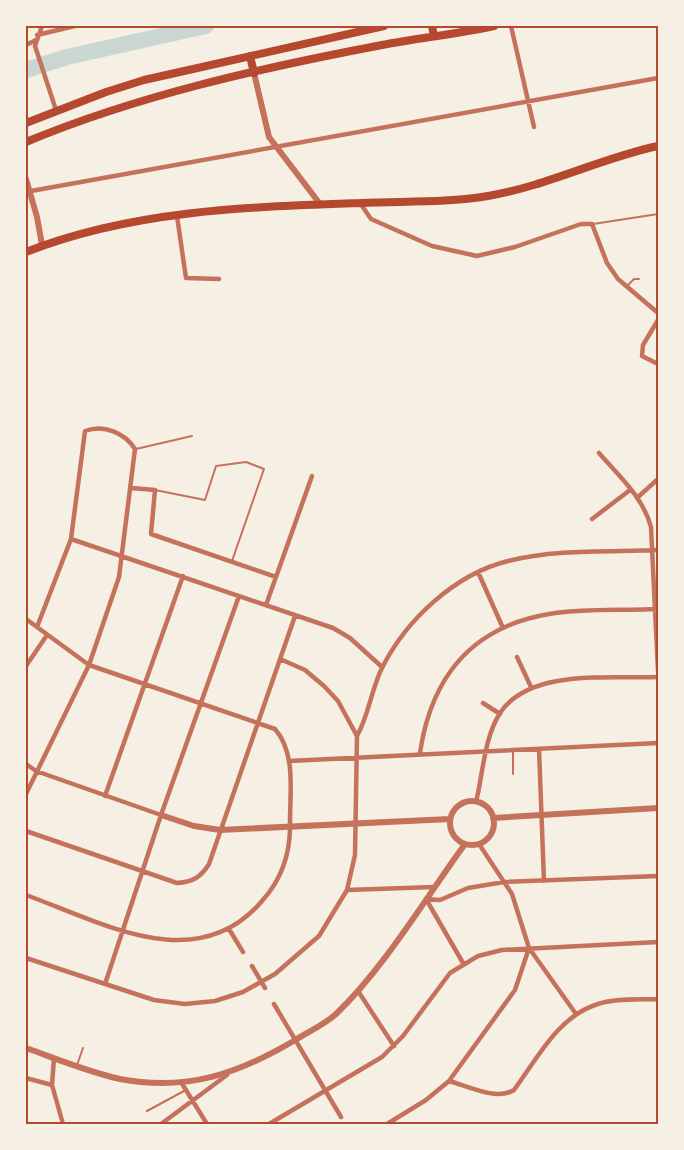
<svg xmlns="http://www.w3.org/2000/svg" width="684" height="1150" font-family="Overpass,sans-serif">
<rect width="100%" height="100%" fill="#f6efe4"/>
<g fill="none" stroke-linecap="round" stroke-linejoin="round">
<path stroke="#c9d6d2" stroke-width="16" d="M 26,70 L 67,57 L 206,26"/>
<path stroke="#c5725c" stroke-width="2" d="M 593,224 L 658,214
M 627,286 L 634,279 L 639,279
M 136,449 L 192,436
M 155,490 L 205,500 L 216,466 L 246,462 L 264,469 L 232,561
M 513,750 L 513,774
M 77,1065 L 83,1048
M 147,1111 L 184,1091"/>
<path stroke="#c5725c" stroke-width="4.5" d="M 42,26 L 35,46 L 56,110
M 511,26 L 534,127
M 37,35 L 75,26
M 26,45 L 36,40
M 31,191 L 658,78
M 360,203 L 371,219 L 432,246 L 477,256 L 515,247 L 581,224 L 592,224 L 607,263 L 618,279 L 658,313
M 177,216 L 186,278 L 219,279
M 658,320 L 643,345 L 642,356 L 658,364
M 599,453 C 619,476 643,497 651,527 L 658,671
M 131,488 L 155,490 L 151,534 L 276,577
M 638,497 L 658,479
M 592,519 L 630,490
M 71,539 L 333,628 L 350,638 L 382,667
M 478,572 L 503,628
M 266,605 L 312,476
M 26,619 L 89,665 L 275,729 C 296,753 290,791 290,821 C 291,851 282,879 262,901 C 197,978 101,922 26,895
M 517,657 L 531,687
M 26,666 L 47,635
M 483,703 L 500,714
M 357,736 C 369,715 371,690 382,668 C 406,620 455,574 508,561 C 555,549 610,552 658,550
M 539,749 L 544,881
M 420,753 C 431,678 471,627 549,614 C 584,608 623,611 658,609
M 289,761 L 658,743
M 26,764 L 36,771 L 161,815
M 26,794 L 89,665 L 119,577 L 135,449 C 125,433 104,424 85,431 L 71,539 L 37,627
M 105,796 L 183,576
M 476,802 C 483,774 484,738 500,713 C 530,668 610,679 658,677
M 26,831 L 177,883 C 193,882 201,877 209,864 L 295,616
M 479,844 L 512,894 L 529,948 L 576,1014
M 347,890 L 434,887
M 426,899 L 440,900 L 468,888 L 504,882 L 658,876
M 426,899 L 463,963
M 229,929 L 243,952
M 26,958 L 154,1000 L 185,1004 L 215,1001 L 243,992 L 275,974 L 319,936 L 347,890 L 355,855 L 357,736 L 338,701 L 324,686 L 305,670 L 280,659
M 252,966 L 265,988
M 105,984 L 161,815 L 239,596
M 358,991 L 394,1046
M 274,1004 L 341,1117
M 54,1058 L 52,1085 L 63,1124
M 26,1078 L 52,1085
M 449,1081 C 467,1086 497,1101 514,1090 C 537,1059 558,1016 598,1004 C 616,998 639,1000 658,999
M 181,1082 L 207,1124
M 161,1124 L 227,1075
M 269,1124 L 382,1057 L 403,1036 L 450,973 L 478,956 L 502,950 L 658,942
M 387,1124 L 426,1100 L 449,1081 L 515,990 L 529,948"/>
<path stroke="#c5725c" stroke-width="6" d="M 254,73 L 269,137 L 320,204
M 26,179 L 37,217 L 42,245
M450 823a22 22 0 1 1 44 0a22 22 0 1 1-44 0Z
M 161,815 L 194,826 L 220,830 L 450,819
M 493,818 L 658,808
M 26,1048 C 57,1059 88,1072 120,1079 C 188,1092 240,1073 297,1039 C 310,1031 325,1024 336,1014 C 384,968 425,899 465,844"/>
<path stroke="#b5482f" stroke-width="8" d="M 432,26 L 434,36
M 250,56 L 254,73
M 26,123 L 106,92 L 144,80 L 384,26
M 26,142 C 139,95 261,68 382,45 C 419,38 457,34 494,26
M 26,252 C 133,210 248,207 361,203 C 403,201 447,203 488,196 C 547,186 601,158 658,146"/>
</g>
<rect width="684" height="1150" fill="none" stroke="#f6efe4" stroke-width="54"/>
<rect x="27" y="27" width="630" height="1096" fill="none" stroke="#b5482f" stroke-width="2"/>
</svg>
